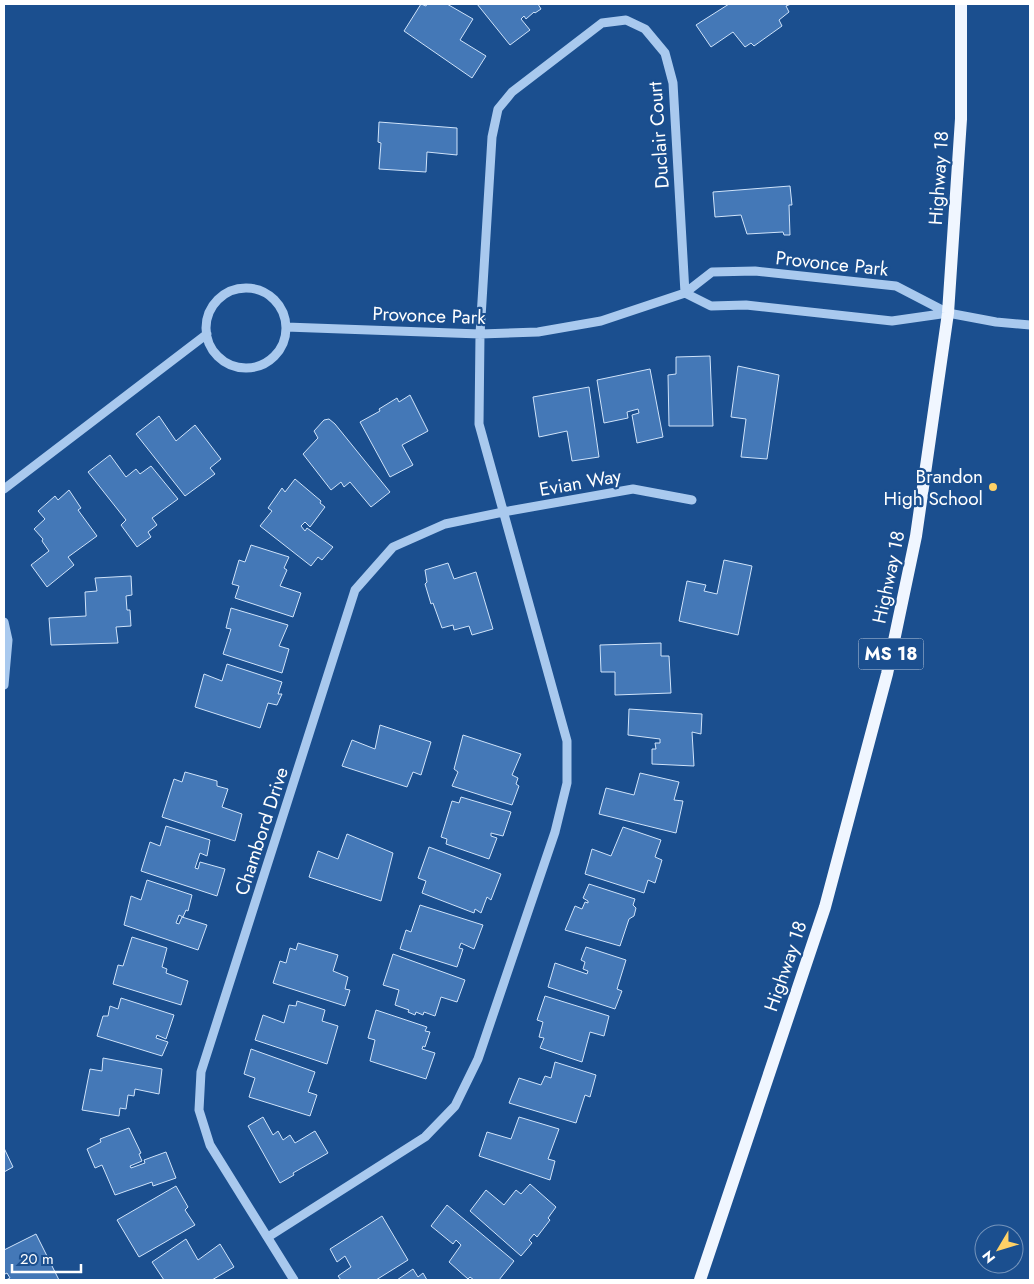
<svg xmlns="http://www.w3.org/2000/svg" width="1034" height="1284" font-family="Jost,sans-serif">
<rect width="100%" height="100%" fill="#1b4f8f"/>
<path fill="#4478b7" stroke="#cfe3fa" d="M 421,4 L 426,6 L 427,4 L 447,4 L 473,19 L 460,40 L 486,56 L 472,78 L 404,31 Z
M 477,4 L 538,4 L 541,9 L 535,13 L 534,12 L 526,19 L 524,16 L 521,19 L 530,30 L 510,45 Z
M 729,4 L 791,4 L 786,6 L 789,12 L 779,20 L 782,26 L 754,46 L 751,43 L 745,47 L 733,32 L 711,47 L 696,25 Z
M 379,122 L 457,128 L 457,155 L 427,152 L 426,172 L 379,169 L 381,143 L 378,142 Z
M 790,186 L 792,205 L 789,205 L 790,235 L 784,235 L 783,232 L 747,234 L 741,215 L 715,217 L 713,192 Z
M 710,356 L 713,426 L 669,426 L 668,375 L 676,374 L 676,357 Z
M 738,366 L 779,375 L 767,459 L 741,457 L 746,419 L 731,417 Z
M 650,369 L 663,437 L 637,443 L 632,415 L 639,413 L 638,409 L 627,412 L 628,418 L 604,423 L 597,380 Z
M 589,387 L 599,457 L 572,461 L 567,431 L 539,437 L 533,397 Z
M 410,395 L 428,431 L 402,445 L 413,465 L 390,477 L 360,422 L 380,411 L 379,409 L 397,398 L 399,402 Z
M 159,416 L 176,441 L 195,425 L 221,459 L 210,468 L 215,474 L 185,496 L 136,434 Z
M 329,419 L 335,424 L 390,492 L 371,507 L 350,482 L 344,487 L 341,482 L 331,490 L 303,454 L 318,438 L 314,431 L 324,420 Z
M 110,455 L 126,477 L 136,469 L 140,474 L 151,466 L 178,499 L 152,518 L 157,525 L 148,532 L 151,537 L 137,547 L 121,525 L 126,520 L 88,472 Z
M 295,479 L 321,501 L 320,503 L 325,507 L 310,527 L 305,522 L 301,526 L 305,531 L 307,528 L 333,547 L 322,560 L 318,557 L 311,566 L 260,526 L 272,511 L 268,508 L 282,488 L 285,492 Z
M 69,490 L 81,508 L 78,510 L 97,536 L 68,557 L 74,565 L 47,587 L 31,565 L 49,551 L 42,541 L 43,539 L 34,529 L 45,519 L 38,511 L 55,496 L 58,500 Z
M 251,545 L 289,557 L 284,568 L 287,570 L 280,586 L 301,593 L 293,617 L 235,598 L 239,586 L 232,584 L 239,560 L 245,562 Z
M 724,560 L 752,566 L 738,635 L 679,621 L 687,581 L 706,585 L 704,591 L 717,594 Z
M 448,563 L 454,579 L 476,572 L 493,629 L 472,635 L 469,626 L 454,630 L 453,625 L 442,628 L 433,603 L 431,604 L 425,584 L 427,582 L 425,570 Z
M 131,576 L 132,595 L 126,596 L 127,610 L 130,610 L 131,626 L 116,627 L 118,643 L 51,645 L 49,618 L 86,616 L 85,592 L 97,591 L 95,578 Z
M 231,608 L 288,625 L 279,646 L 289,649 L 282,673 L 223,654 L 231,629 L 226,628 Z
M 661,643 L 661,656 L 669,656 L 671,693 L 615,695 L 615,672 L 601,672 L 600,645 Z
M 227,664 L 282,682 L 278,694 L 282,694 L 277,705 L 268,703 L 260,728 L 195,707 L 204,674 L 222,681 Z
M 629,709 L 702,714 L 701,734 L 692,732 L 694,766 L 652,764 L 652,749 L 656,749 L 655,743 L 660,743 L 660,739 L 628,735 Z
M 380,725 L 431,742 L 421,775 L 413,772 L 407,787 L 342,766 L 352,740 L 375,749 Z
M 463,735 L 521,754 L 512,775 L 518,778 L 516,784 L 519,786 L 512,805 L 452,786 L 458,772 L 454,769 Z
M 185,772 L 217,781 L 217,786 L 228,789 L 222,807 L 242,814 L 235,841 L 162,817 L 174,779 L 182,782 Z
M 640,773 L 679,782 L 674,800 L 683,801 L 676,833 L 599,814 L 606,788 L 634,795 Z
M 461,797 L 511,812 L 503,836 L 491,833 L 491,836 L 497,838 L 489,859 L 446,844 L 447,839 L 441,837 L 452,801 L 459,803 Z
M 166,826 L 210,840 L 207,856 L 200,853 L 195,868 L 198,869 L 200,862 L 225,869 L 217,896 L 141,871 L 150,842 L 160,846 Z
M 623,827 L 661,840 L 655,857 L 662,860 L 655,883 L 648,880 L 644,893 L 585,874 L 592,849 L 611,856 Z
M 347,834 L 393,853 L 381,901 L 309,877 L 318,851 L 338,859 Z
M 429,847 L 501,874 L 491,900 L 487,897 L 481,913 L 475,909 L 474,913 L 422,893 L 426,881 L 418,878 Z
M 147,880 L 192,895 L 188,911 L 186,910 L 183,917 L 179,915 L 176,923 L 179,924 L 182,917 L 207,925 L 198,950 L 124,925 L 131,896 L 141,900 Z
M 589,884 L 635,899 L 633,905 L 636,908 L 634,916 L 629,919 L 620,946 L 565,930 L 575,906 L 582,909 L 585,902 L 588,903 L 588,901 L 583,898 Z
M 420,905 L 483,925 L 474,949 L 461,943 L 459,948 L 463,949 L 457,967 L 400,949 L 406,930 L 411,932 Z
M 132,937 L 167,948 L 162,967 L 167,969 L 166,973 L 188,981 L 181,1005 L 113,984 L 118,965 L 123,966 Z
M 298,943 L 338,955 L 333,971 L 348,977 L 345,989 L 350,990 L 345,1006 L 273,983 L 280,961 L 286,963 L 290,948 L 296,950 Z
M 586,947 L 626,960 L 617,989 L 622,991 L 615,1009 L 548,987 L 555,963 L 587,974 L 588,971 L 583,969 L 585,962 L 581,960 Z
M 393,954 L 465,980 L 457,1002 L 441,997 L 435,1016 L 424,1012 L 423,1015 L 416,1012 L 415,1015 L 408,1012 L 409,1010 L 395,1005 L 399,990 L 383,985 Z
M 545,996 L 609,1016 L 604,1036 L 590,1032 L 582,1062 L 540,1048 L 544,1038 L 539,1037 L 543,1022 L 537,1020 Z
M 121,998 L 174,1015 L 166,1039 L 157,1035 L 156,1038 L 168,1042 L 162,1056 L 97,1036 L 103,1016 L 108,1016 L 110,1006 L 118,1009 Z
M 297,1001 L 325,1010 L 322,1021 L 338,1026 L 327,1064 L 255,1040 L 263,1015 L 284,1023 L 289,1005 L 296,1006 Z
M 376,1010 L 427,1027 L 425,1031 L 430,1032 L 425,1047 L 423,1046 L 422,1049 L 435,1053 L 426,1079 L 370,1061 L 375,1040 L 368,1038 Z
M 251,1049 L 315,1072 L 308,1092 L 317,1095 L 310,1116 L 249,1097 L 255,1078 L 244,1074 Z
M 103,1058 L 162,1069 L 159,1094 L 135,1089 L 134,1096 L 128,1095 L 126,1109 L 120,1108 L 119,1116 L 82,1110 L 90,1069 L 102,1071 Z
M 555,1062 L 596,1075 L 590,1097 L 585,1095 L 576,1123 L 509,1103 L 519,1078 L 541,1085 L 545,1076 L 551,1078 Z
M 263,1117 L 273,1135 L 278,1131 L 283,1140 L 290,1135 L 295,1143 L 315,1131 L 328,1153 L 293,1173 L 294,1175 L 280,1183 L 248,1126 Z
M 519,1117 L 559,1129 L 548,1159 L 555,1161 L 550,1180 L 479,1156 L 487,1132 L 511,1139 Z
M 129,1128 L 141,1153 L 139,1154 L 142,1161 L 130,1166 L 131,1168 L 145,1163 L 144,1160 L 166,1152 L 176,1178 L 153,1186 L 152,1182 L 115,1195 L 102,1165 L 95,1168 L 87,1149 L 101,1142 L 100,1139 Z
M 4,1148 L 13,1167 L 4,1172 Z
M 530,1184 L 556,1207 L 548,1218 L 550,1220 L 537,1237 L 534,1234 L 529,1240 L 532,1243 L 521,1256 L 470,1211 L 486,1190 L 504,1205 L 516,1190 L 521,1194 Z
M 176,1186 L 188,1207 L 185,1210 L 195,1225 L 139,1257 L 117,1220 Z
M 447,1205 L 514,1261 L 499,1280 L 474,1280 L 470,1277 L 468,1279 L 449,1262 L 461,1245 L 456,1240 L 453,1244 L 431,1226 Z
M 382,1216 L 408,1260 L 376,1280 L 341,1280 L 338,1276 L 351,1267 L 345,1256 L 337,1262 L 330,1249 Z
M 36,1234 L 59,1280 L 6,1280 L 10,1278 L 7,1273 L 5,1274 L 4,1272 L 4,1250 Z
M 186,1239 L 198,1260 L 220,1244 L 234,1267 L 212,1280 L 164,1280 L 152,1262 Z
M 413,1269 L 418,1277 L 423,1273 L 427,1280 L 397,1280 Z"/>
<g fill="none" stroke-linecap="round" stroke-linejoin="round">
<path stroke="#a9c9ee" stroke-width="9" d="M206 328a40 40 0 1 1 80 0a40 40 0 1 1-80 0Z
M 685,293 L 711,306 L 746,305 L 892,321 L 948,313
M 286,327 L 480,334 L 538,332 L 601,321 L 685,293 L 712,272 L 755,271 L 896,286 L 948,313 L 996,322 L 1030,325
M 4,489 L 207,334
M 4,622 L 8,640 L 4,685
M 268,1237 L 425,1137 L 455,1106 L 478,1059 L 555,832 L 567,783 L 567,741 L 479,424 L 480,334 L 492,137 L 498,109 L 512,92 L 602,23 L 626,20 L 645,29 L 665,53 L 673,83 L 685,293
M 294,1280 L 210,1145 L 199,1110 L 201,1072 L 355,590 L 393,547 L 445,524 L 503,512 L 633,489 L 692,500"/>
<path stroke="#f0f6ff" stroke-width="12" d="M 700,1280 L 825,907 L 887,674 L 916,536 L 948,313 L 961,119 L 961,4"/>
</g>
<circle fill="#ffd166" stroke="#1b4f8f" stroke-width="2" cx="993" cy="487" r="5"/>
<g text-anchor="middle" stroke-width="4.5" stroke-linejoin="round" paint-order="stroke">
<rect fill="#1b4f8f" stroke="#bbcadd" stroke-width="1" x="858.5" y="638.5" width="65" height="31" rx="4"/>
<g font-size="18" font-weight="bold" fill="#fff">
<text x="891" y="660">MS 18</text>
</g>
<g font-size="19" fill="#fff" stroke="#1b4f8f">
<text transform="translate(658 135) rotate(-94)" y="7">Duclair Court</text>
<text transform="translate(938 178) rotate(-86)" y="7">Highway 18</text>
<text transform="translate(832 263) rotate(6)" y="7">Provonce Park</text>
<text transform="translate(429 315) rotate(2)" y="7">Provonce Park</text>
<text transform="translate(580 482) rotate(-10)" y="7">Evian Way</text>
<text transform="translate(888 577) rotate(-78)" y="7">Highway 18</text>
<text transform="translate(261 831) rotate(-72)" y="7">Chambord Drive</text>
<text transform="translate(785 966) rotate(-71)" y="7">Highway 18</text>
</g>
<g font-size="19" fill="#fff" stroke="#1b4f8f" text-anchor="end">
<text x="983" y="483">Brandon<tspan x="983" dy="22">High School</tspan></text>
</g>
</g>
<rect width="1034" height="1284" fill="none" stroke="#ffffff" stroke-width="10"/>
<g transform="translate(999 1249) rotate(232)"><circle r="24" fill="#1b4f8f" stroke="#7695bc"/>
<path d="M0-4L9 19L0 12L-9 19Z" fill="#ffd166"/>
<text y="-8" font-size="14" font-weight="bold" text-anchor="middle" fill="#ffffff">N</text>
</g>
<path d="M12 1264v8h69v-8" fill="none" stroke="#ffffff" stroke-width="2.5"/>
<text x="20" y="1264" font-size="15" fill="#ffffff" stroke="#1b4f8f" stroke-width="4" paint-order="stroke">20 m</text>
</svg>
